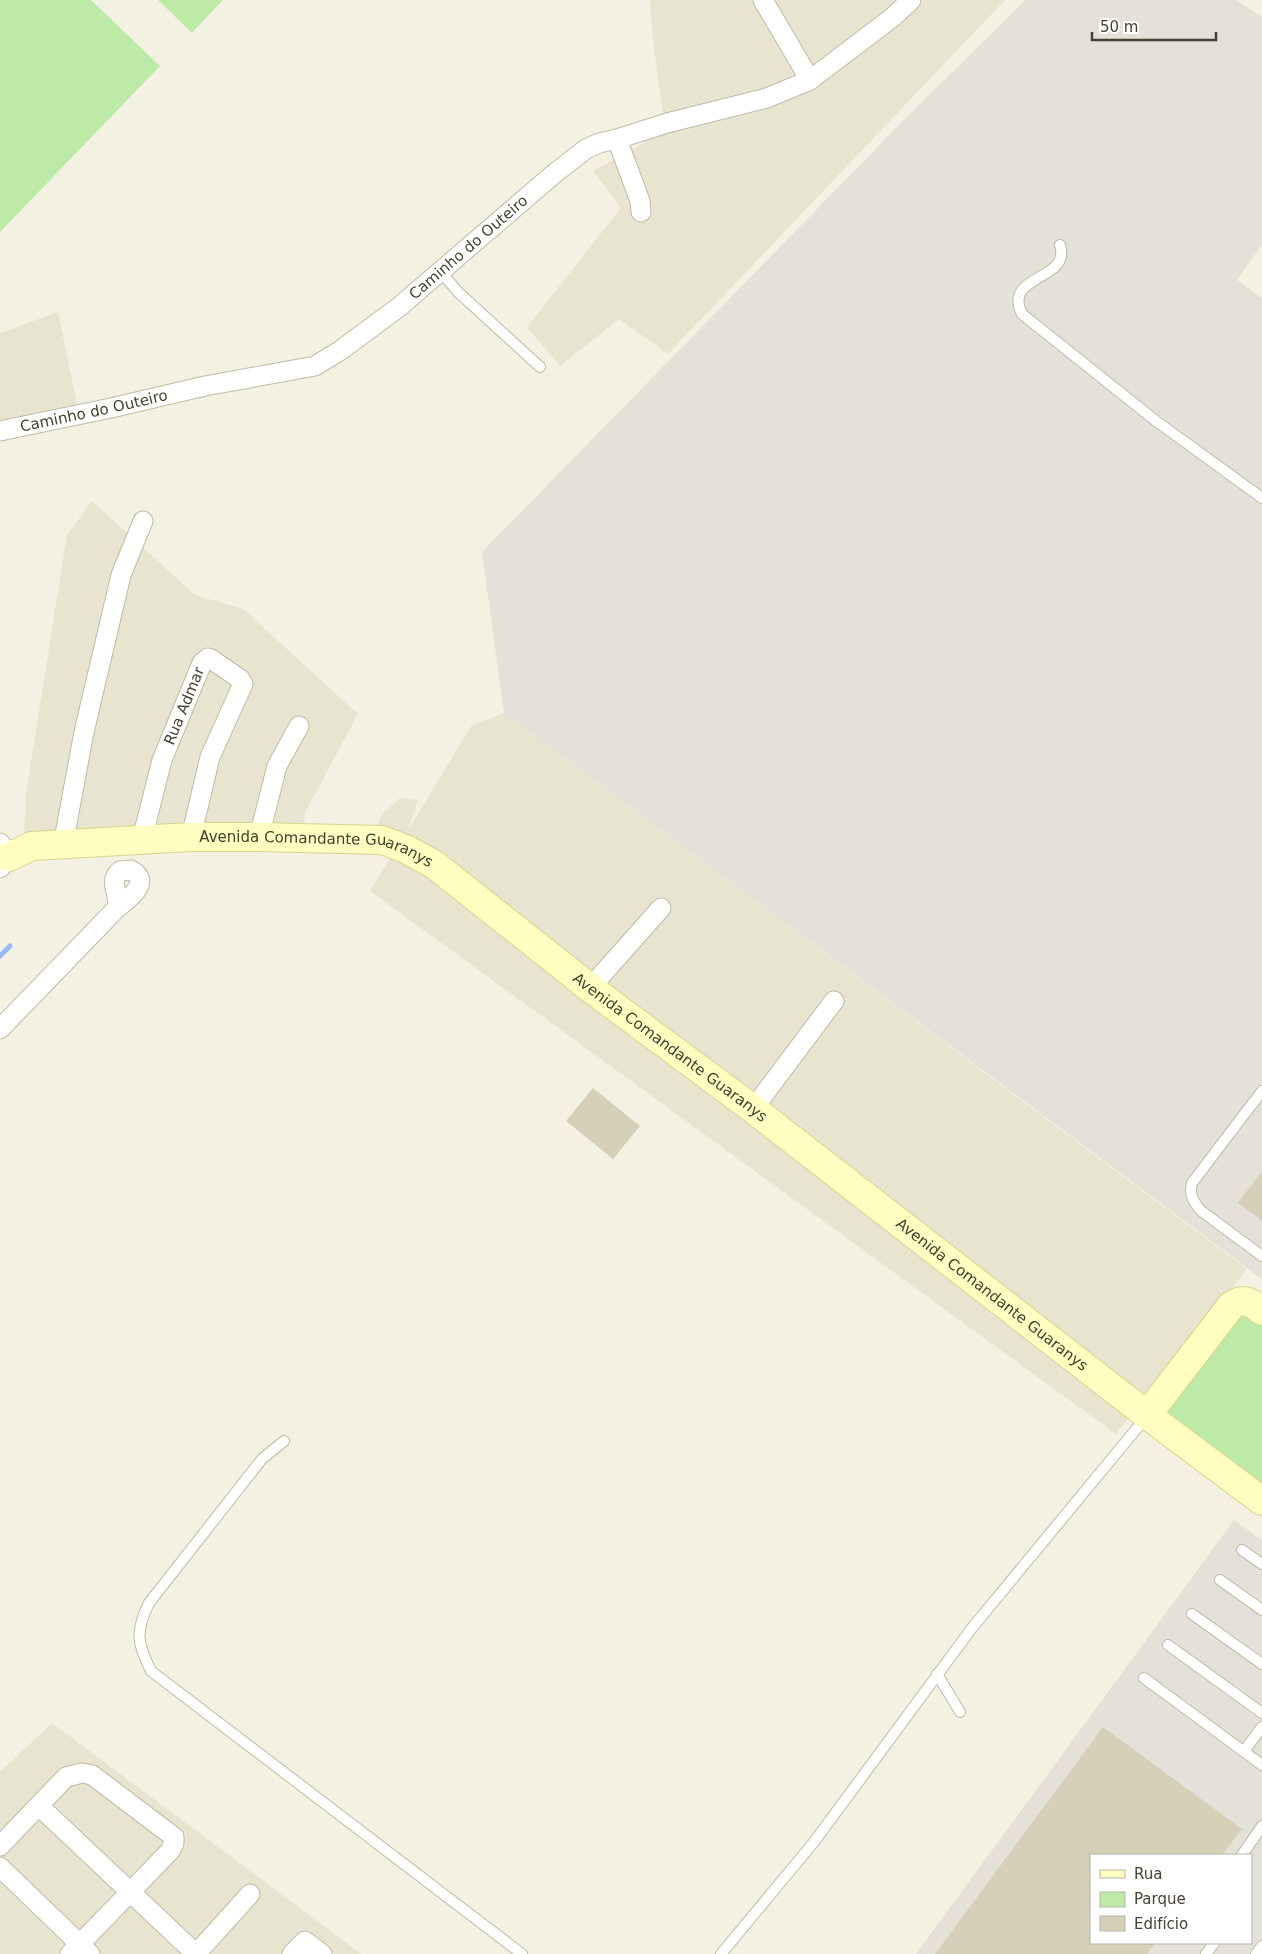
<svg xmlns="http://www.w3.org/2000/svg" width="1262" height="1954" font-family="'DejaVu Sans',sans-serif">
<rect width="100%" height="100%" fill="#f3f2e2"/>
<path fill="#e7e5d0" d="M 650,0 L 1005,0 L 668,354 L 619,319 L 560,366 L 527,327 L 621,208 L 593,171 L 665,131 L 653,39 Z
M 58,312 L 78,409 L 0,425 L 0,333 Z
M 92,501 L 195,595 L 243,609 L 358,714 L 306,811 L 302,832 L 43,831 L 24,835 L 26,794 L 67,535 Z
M 504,713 L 1247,1269 L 1116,1434 L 370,891 L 401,840 L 376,833 L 381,815 L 400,798 L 418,800 L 408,830 L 472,725 Z
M 52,1723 L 361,1954 L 0,1954 L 0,1772 Z"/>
<path fill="#e4e2d8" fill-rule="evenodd" d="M 1025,0 L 1236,0 L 1262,17 L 1262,245 L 1237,280 L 1262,298 L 1262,1279 L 504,713 L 482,552 L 900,124 Z
M 1234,1520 L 1262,1540 L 1262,1954 L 916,1954 ZM 1091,1855 L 1251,1855 L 1251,1943 L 1091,1943 Z"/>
<path fill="#bdeba7" d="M 0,0 L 91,0 L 160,66 L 0,232 Z
M 158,0 L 223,0 L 192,33 Z
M 1254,1310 L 1262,1316 L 1262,1496 L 1149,1415 L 1222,1321 Z"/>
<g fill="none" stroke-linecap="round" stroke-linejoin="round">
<path stroke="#98bbf6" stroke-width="5" d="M 0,956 L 10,946"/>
</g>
<path fill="#d5d0b7" d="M 593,1088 L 640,1126 L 613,1159 L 566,1121 Z
M 1262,1171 L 1262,1221 L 1238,1203 Z
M 1103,1727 L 1242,1829 L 1222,1855 L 1091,1855 L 1091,1943 L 1155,1943 L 1147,1954 L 935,1954 Z"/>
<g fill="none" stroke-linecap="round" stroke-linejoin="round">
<g stroke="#bfbca4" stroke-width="12">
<path id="lane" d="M 1060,245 C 1072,281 1002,274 1022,314 L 1156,421 L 1262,498
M 440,271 L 458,292 L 540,367
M 1262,1091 L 1192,1183 C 1189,1194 1193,1201 1200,1210 L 1262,1256
M 284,1441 L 262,1459 L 149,1603 C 135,1632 137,1643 151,1671 L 522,1954
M 1242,1550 L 1262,1564
M 1220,1580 L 1262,1610
M 1192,1614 L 1262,1664
M 1168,1645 L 1262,1713
M 937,1674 L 960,1712
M 1144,1678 L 1262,1765
M 1244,1751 L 1262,1727
M 1242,1855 L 1262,1826
M 721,1954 L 814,1842 L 972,1628 L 1147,1416
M 1206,1954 L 1214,1943
M 1256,1954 L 1262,1946"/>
</g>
<g stroke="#bfbca4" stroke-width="21">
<g id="street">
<path d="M 763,0 L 810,80"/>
<path d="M 617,139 L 640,201 L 641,212"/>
<path id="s1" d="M 0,431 L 111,408 L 205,386 L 315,366 L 341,350 L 399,307 L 555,173 L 586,149 L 599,143 L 617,139 L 667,123 L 767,98 L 810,80 L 893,17 L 911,0"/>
<path d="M 259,837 L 277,766 L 299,726"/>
<path id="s2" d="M 142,839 L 162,760 L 202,663 L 208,658 L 211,659 L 240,679 L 243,684 L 210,757 L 191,837"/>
<path d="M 0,843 L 9,857 L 0,868"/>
<path d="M 63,845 L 84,732 L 121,575 L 143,521"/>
<path d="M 590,988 L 661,908"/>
<path d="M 0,1029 L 117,908 C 128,899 153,882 131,870 L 120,871 C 107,882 121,894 117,908"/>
<path d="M 753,1109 L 834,1001"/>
<path d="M 39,1806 L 196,1954"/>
<path d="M 0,1846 L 66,1777 L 82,1773 L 92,1775 L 174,1837 L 174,1843 L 170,1851 L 70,1954"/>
<path d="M 0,1867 L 90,1954"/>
<path d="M 196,1954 L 250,1894"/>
<path d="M 292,1954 L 305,1941 L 322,1954"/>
</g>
</g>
<g stroke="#d7d48d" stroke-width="30">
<g id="secondary">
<path id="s3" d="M 9,857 L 32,846 L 191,837 L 259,837 L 382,840 L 406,849 L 435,865 L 590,988 L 753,1109 L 1147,1415 L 1262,1501"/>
<path d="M 1147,1415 L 1231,1306 C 1244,1296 1251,1303 1262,1311"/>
</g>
</g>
<use href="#lane" stroke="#fff" stroke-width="10"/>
<use href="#street" stroke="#fff" stroke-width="19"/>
<use href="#secondary" stroke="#fffec0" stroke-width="28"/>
</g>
<g text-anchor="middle" stroke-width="4.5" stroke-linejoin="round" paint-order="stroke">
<g font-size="15" fill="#454232" stroke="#fff">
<text dy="5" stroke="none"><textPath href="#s1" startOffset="516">Caminho do Outeiro</textPath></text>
<text dy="5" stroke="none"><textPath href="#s1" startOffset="96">Caminho do Outeiro</textPath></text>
<text dy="5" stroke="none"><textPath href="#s2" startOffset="140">Rua Admar</textPath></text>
<text dy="5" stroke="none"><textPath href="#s3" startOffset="312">Avenida Comandante Guaranys</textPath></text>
<text dy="5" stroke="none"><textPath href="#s3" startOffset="732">Avenida Comandante Guaranys</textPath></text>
<text dy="5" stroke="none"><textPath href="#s3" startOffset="1138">Avenida Comandante Guaranys</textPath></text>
</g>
</g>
<rect x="1090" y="1854" width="162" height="90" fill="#ffffff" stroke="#b5b3ad"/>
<rect x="1100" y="1870" width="25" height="8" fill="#fffec0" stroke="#b5b3ad"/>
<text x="1134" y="1879" font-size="15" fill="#454232">Rua</text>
<rect x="1100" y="1892" width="25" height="15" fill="#bdeba7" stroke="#b5b3ad"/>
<text x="1134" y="1904" font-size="15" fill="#454232">Parque</text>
<rect x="1100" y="1916" width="25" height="15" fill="#d5d0b7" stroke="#b5b3ad"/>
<text x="1134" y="1929" font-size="15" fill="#454232">Edifício</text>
<path d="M1092 32v8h124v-8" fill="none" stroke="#454232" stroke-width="2.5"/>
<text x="1100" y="32" font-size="15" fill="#454232" stroke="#ffffff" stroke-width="4" paint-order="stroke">50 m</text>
</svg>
